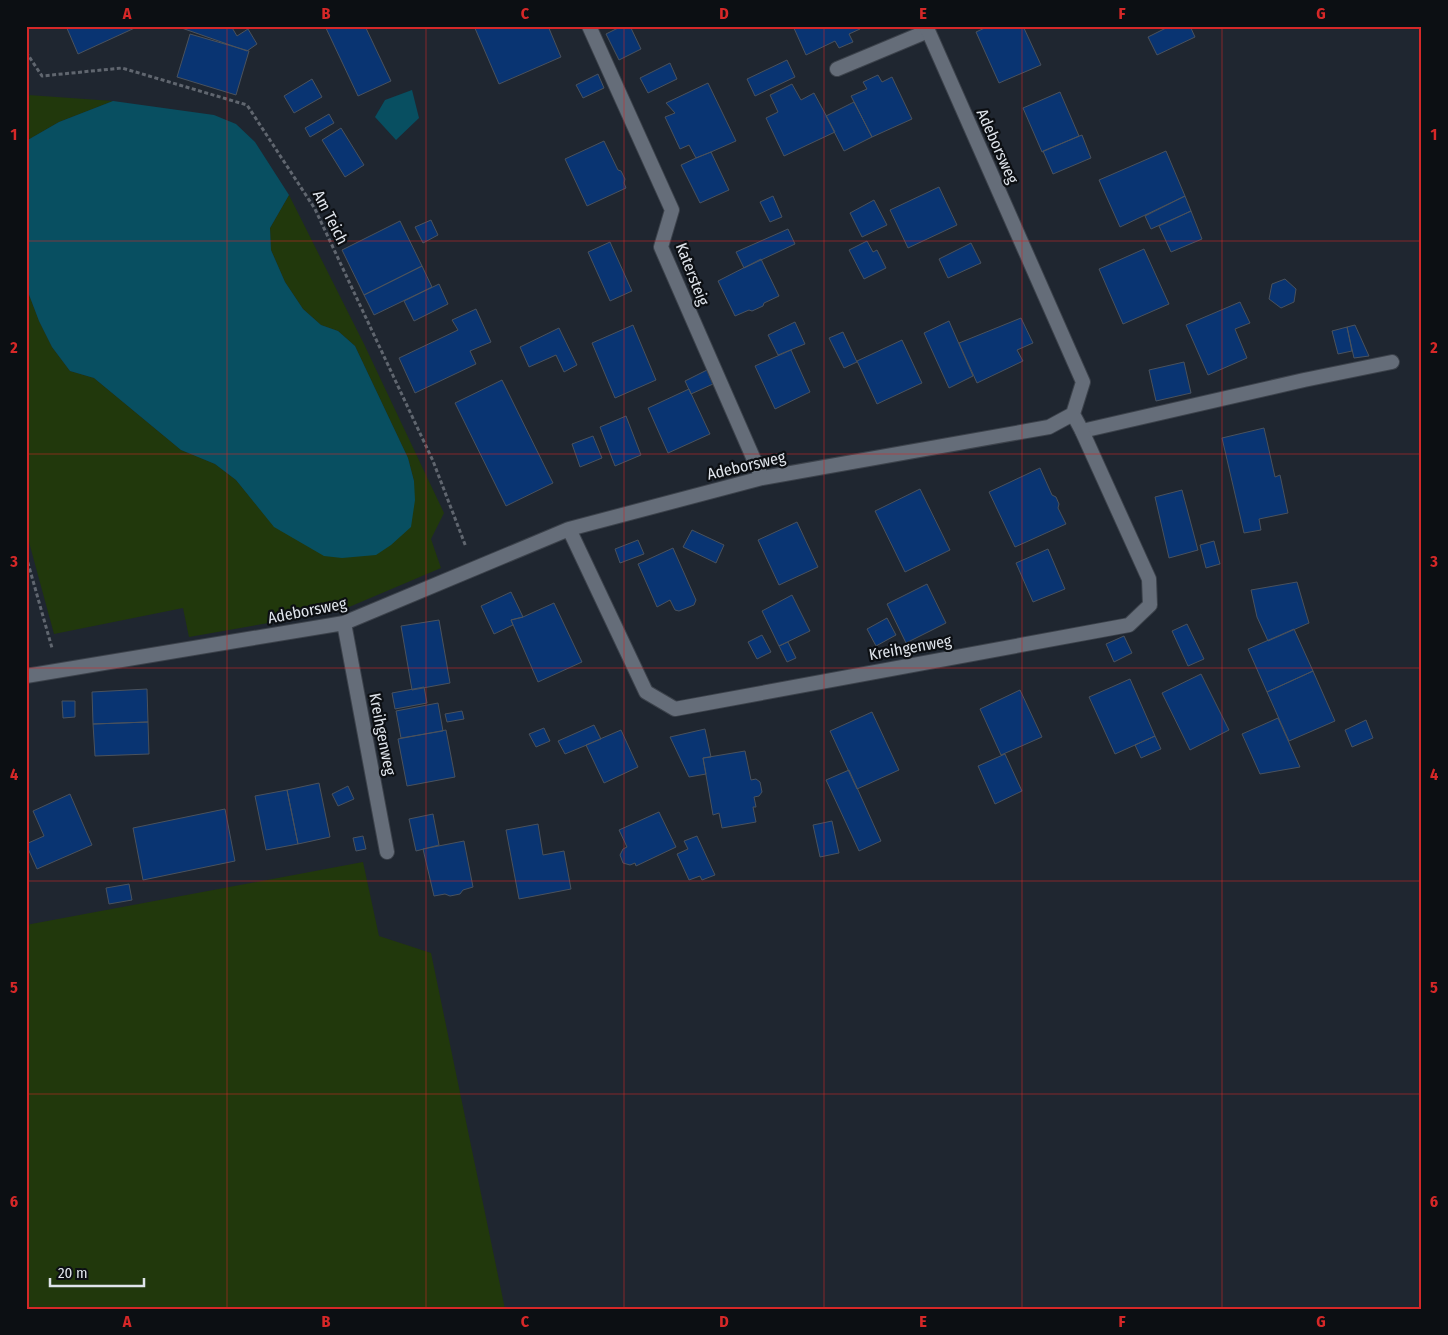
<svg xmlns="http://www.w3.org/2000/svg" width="1448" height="1335" font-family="'Fira Sans Condensed',sans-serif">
<rect width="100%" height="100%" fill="#1f2630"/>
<path fill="#21380c" d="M 26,93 L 28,95 L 113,101 L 59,122 L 26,141 Z
M 289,195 L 364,344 L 444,513 L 431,539 L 441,568 L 342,610 L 189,637 L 183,608 L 54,634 L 26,531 L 26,290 L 28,292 L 39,321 L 52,347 L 70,371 L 94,378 L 181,450 L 215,464 L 236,480 L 275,527 L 414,481 L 408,458 L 355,346 L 338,331 L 321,325 L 303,309 L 285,282 L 271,250 L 270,228 Z
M 363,862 L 379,936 L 431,953 L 505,1309 L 26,1309 L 26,925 Z"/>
<path fill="#084f61" d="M 412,90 L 419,118 L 396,140 L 375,117 L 385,100 Z
M 113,101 L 214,115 L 236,124 L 255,142 L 289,195 L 270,228 L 271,250 L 285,282 L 303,309 L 321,325 L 338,331 L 355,346 L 408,458 L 414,481 L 415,500 L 411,527 L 391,545 L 376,555 L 342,558 L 324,556 L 274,527 L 236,480 L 215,464 L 181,450 L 94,378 L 70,371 L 52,347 L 39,321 L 28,292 L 26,290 L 26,141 L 59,122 Z"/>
<path fill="#093472" stroke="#4a525d" d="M 66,26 L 139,26 L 78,54 Z
M 176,26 L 231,26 L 237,36 L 248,29 L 257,44 L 247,51 Z
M 325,26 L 365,26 L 391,81 L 358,96 Z
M 474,26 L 548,26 L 561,57 L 499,84 Z
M 622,26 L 630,26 L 641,49 L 619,60 L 606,34 Z
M 793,26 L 859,26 L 860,29 L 849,34 L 853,42 L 839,48 L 835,41 L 806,55 Z
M 989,26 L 1023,26 L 1041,65 L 999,83 L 976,32 Z
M 1170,26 L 1190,26 L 1195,37 L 1157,55 L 1148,37 Z
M 190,34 L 249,51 L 236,95 L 177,77 Z
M 787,60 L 795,77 L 755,96 L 747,79 Z
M 670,63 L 677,79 L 648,93 L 640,78 Z
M 598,74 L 604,88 L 583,98 L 576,85 Z
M 878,75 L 882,82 L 892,77 L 912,119 L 872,137 L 851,96 L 867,89 L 863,82 Z
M 312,79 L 322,97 L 294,113 L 284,96 Z
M 708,83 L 736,141 L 711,152 L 696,158 L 689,145 L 680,149 L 665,117 L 675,113 L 666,103 Z
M 792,84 L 801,100 L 814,93 L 835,132 L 784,156 L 766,118 L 778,112 L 770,95 Z
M 1060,92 L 1079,136 L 1042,152 L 1023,108 Z
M 854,102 L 872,137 L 844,151 L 826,116 Z
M 329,114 L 334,123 L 310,137 L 305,128 Z
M 341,128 L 364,165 L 345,177 L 322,140 Z
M 1082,135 L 1091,158 L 1053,174 L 1043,151 Z
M 604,141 L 618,170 L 621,171 L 625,179 L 624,183 L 626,188 L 587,206 L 565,159 Z
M 1166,151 L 1185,196 L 1120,227 L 1099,180 Z
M 711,152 L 729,190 L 700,203 L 681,165 L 696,158 Z
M 939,187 L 957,225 L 908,248 L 890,210 Z
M 773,196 L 782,217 L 770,222 L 760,202 Z
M 1185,196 L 1191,211 L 1151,229 L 1145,216 Z
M 874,200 L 887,225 L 862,237 L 850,213 Z
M 1191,211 L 1202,239 L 1171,252 L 1159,226 Z
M 431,220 L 438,235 L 423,243 L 415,227 Z
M 400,221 L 422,266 L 364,295 L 342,250 Z
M 788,229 L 795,244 L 744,268 L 736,252 Z
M 867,241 L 873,252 L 877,250 L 886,268 L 864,279 L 849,250 Z
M 610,242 L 632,291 L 610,301 L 588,252 Z
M 971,243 L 981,263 L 948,278 L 939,259 Z
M 1144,249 L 1169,304 L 1123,324 L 1099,269 Z
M 761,259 L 779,296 L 764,303 L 763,306 L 752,311 L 749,310 L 735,316 L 718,281 Z
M 422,266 L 432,287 L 374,315 L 364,295 Z
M 1285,279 L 1296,289 L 1294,302 L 1281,308 L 1269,299 L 1272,284 Z
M 439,284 L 448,304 L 414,321 L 404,301 Z
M 1240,302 L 1250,323 L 1235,329 L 1247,358 L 1208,375 L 1186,325 Z
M 476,309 L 491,342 L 470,351 L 476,364 L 415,393 L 399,358 L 458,330 L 452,320 Z
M 1021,318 L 1033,343 L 1017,350 L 1023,361 L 977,383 L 959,343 Z
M 949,321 L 973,376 L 949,388 L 924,333 Z
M 795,322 L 805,344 L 778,355 L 768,335 Z
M 633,325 L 656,380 L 615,398 L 592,343 Z
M 1355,325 L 1369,356 L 1354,358 L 1347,327 Z
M 1347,327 L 1352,351 L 1338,354 L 1332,331 Z
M 559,328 L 577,365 L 564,372 L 556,355 L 529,367 L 520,347 Z
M 843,332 L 857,362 L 844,368 L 829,338 Z
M 902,340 L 922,383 L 877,404 L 857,361 Z
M 791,350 L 810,392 L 775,409 L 755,366 Z
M 1184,362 L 1191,393 L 1156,401 L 1149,370 Z
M 707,370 L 713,384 L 691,394 L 685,381 Z
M 502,380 L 553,483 L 506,506 L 455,403 Z
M 689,389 L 710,434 L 668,453 L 648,408 Z
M 626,416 L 641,455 L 615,466 L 600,427 Z
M 1264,428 L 1275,477 L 1280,475 L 1288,513 L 1259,519 L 1261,530 L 1244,533 L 1222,438 Z
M 593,436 L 602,458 L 580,467 L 572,444 Z
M 1040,468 L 1052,495 L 1056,497 L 1059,504 L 1058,508 L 1066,524 L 1015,547 L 989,492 Z
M 920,489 L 950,550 L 905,572 L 875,511 Z
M 1182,490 L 1198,550 L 1169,558 L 1155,497 Z
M 797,522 L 818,567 L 779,585 L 758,540 Z
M 692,530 L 724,545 L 716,563 L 683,547 Z
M 638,540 L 644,554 L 620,563 L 615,549 Z
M 1214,541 L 1220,564 L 1206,568 L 1200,545 Z
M 673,548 L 696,600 L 694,605 L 679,611 L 675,610 L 670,600 L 657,607 L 638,564 Z
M 1048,549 L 1065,589 L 1033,602 L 1016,563 Z
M 1297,582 L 1309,623 L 1268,641 L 1257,617 L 1251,590 Z
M 927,584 L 946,623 L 906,643 L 887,604 Z
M 511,592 L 523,617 L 511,620 L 513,625 L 494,634 L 481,606 Z
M 792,595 L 810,631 L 779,646 L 762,611 Z
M 554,603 L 582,662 L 538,682 L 511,620 L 523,617 Z
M 887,618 L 896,635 L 876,646 L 867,629 Z
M 439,620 L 450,683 L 412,690 L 401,626 Z
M 1187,624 L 1204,659 L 1188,666 L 1172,631 Z
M 1294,629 L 1313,671 L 1267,692 L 1248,649 Z
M 762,635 L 771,652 L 757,659 L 748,642 Z
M 1124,636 L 1132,653 L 1114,662 L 1106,644 Z
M 788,642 L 796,658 L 787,662 L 779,646 Z
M 1313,671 L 1335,721 L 1289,741 L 1267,692 Z
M 1201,674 L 1229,730 L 1190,750 L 1162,693 Z
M 1130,679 L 1155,736 L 1115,754 L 1089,697 Z
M 424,687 L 427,703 L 395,709 L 392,693 Z
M 147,689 L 148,722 L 93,724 L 92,692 Z
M 1020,690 L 1042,737 L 1001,755 L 980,709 Z
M 62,701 L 75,701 L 75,717 L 63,718 Z
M 438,703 L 443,731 L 401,738 L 396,711 Z
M 462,711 L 464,719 L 447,722 L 445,714 Z
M 872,712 L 899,770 L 857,789 L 830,731 Z
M 1278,718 L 1300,767 L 1260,774 L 1242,734 Z
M 1366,720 L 1373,738 L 1352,747 L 1345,730 Z
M 148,722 L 149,754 L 95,756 L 93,724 Z
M 594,725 L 601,739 L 565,754 L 558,741 Z
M 544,728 L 550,741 L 536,747 L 529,734 Z
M 705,729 L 711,757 L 703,758 L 706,774 L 689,777 L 670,737 Z
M 446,730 L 455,777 L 407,786 L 398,739 Z
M 621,730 L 638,767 L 604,783 L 586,745 Z
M 1155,736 L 1161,749 L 1141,758 L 1135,745 Z
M 745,751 L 751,780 L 756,779 L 760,782 L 762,792 L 759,796 L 754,797 L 756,807 L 753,807 L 756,822 L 722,828 L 719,813 L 713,815 L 703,758 Z
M 1005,754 L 1022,791 L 995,804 L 978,766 Z
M 849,770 L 881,841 L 859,851 L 826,780 Z
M 319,783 L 330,837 L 298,844 L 287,790 Z
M 348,786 L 354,799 L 338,806 L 332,794 Z
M 287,790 L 298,844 L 266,850 L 255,796 Z
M 70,794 L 92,845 L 37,869 L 26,844 L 44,836 L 33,811 Z
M 225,809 L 235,861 L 143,880 L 133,828 Z
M 659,812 L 676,847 L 636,866 L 635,863 L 630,865 L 623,863 L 620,855 L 623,849 L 627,847 L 619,830 Z
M 433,814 L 439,845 L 416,851 L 409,819 Z
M 832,821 L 839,853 L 820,857 L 813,825 Z
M 538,824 L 543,855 L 564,851 L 571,889 L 519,899 L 506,830 Z
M 363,836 L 366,849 L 356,851 L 353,838 Z
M 697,836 L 715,875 L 702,880 L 700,876 L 689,880 L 677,854 L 688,849 L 684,841 Z
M 464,841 L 473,887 L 463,890 L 460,894 L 450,896 L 445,894 L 434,896 L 423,849 Z
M 129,884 L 132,900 L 109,904 L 106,888 Z"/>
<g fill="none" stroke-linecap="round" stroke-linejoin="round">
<g stroke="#3c424b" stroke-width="16">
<path id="service" d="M 837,69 L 928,31
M 1082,431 L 1304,380 L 1392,362"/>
</g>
<g stroke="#3c424b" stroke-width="16">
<path id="minor" d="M 589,26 L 672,210 L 661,247 L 762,478
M 569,529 L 646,692 L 675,709 L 1129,625 L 1150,605 L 1149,579 L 1082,431 L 1073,414
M 344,623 L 387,852
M 26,676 L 344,623 L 569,529 L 762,478 L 1049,427 L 1073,414 L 1083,382 L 926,26"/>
</g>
<path stroke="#60666f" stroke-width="3" stroke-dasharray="4 2.5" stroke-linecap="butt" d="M 26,52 L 42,76 L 122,68 L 247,105 L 315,209 L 433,461 L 466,547
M 26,556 L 52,648"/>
<use href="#service" stroke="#656d79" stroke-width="14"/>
<use href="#minor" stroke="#656d79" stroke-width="14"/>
</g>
<path fill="none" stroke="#d62828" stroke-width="1" stroke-opacity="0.55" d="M 227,26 L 227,1309M 426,26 L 426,1309M 624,26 L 624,1309M 824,26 L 824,1309M 1022,26 L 1022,1309M 1222,26 L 1222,1309M 26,241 L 1422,241M 26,454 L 1422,454M 26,668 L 1422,668M 26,881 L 1422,881M 26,1094 L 1422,1094"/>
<g text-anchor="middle" stroke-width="4.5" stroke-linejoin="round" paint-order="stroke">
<g font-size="16" fill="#dfe4eb" stroke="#0c0f13">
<text transform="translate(998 146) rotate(66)" y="6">Adeborsweg</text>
<text transform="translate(331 217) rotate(63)" y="6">Am Teich</text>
<text transform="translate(693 274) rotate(69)" y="6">Katersteig</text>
<text transform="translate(746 465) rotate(-13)" y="6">Adeborsweg</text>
<text transform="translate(307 610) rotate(-11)" y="6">Adeborsweg</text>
<text transform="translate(910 647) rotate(-10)" y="6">Kreihgenweg</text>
<text transform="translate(383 734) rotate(79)" y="6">Kreihgenweg</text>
</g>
</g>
<rect width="1448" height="1335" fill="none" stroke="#0c0f13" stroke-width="55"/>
<path d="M50 1278v8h94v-8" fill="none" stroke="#dfe4eb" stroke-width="2.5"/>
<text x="58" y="1278" font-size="15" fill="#dfe4eb" stroke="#0c0f13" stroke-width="4" paint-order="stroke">20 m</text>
<rect x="28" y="28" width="1392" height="1280" fill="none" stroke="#d62828" stroke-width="2"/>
<g font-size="16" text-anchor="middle" font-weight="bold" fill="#d62828">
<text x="127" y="19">A</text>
<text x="326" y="19">B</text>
<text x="525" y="19">C</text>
<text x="724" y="19">D</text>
<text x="923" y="19">E</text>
<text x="1122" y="19">F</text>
<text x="1321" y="19">G</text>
<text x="14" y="140">1</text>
<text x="1434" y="140">1</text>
<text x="14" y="353">2</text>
<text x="1434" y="353">2</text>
<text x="14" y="567">3</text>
<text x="1434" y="567">3</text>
<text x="14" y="780">4</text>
<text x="1434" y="780">4</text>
<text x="14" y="993">5</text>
<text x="1434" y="993">5</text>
<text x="14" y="1207">6</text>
<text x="1434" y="1207">6</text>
<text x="127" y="1327">A</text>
<text x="326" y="1327">B</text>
<text x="525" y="1327">C</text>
<text x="724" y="1327">D</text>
<text x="923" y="1327">E</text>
<text x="1122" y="1327">F</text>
<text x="1321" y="1327">G</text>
</g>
</svg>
